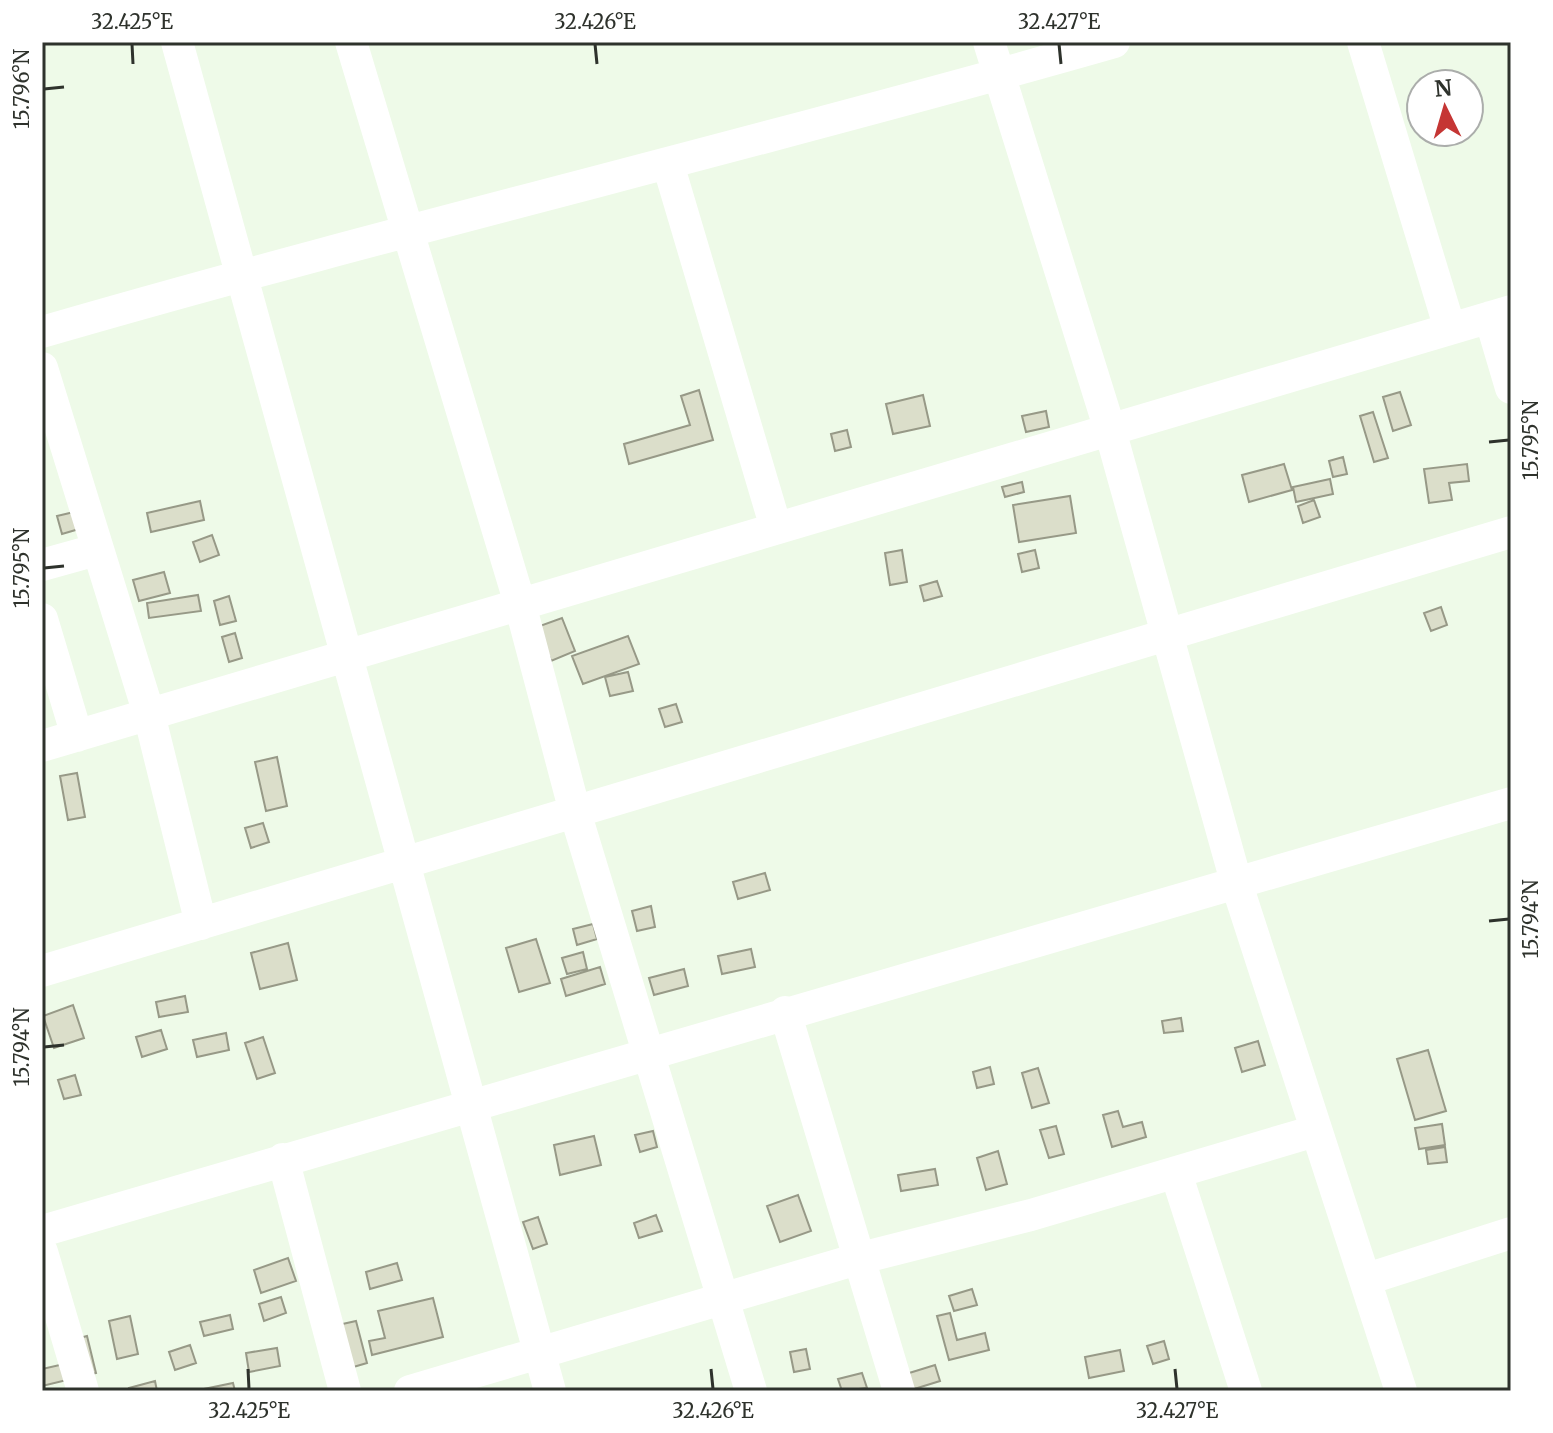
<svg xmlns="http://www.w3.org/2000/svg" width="1553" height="1433" font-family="Merriweather,serif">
<rect width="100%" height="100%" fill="#eefae8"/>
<path fill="#dbdeca" stroke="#979987" stroke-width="2" d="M 699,390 L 713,440 L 629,464 L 624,444 L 690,425 L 681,396 Z
M 1400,392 L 1411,425 L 1393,431 L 1383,397 Z
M 923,395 L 930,426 L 893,434 L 886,404 Z
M 1046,411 L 1049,427 L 1026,432 L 1022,416 Z
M 1373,412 L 1388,458 L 1374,462 L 1360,416 Z
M 847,430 L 851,447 L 835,451 L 831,434 Z
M 1343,457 L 1347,474 L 1333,477 L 1329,461 Z
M 1284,464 L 1292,490 L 1249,502 L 1242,475 Z
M 1467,464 L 1469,481 L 1449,483 L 1452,500 L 1429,503 L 1424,469 Z
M 1330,479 L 1333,494 L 1296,502 L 1293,487 Z
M 1022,482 L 1024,492 L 1005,497 L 1002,487 Z
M 1070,496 L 1076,533 L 1019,542 L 1013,505 Z
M 1314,500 L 1320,517 L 1303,523 L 1298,506 Z
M 200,501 L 204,520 L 151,532 L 147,513 Z
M 74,512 L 79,529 L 62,534 L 57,516 Z
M 212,535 L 219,555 L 200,562 L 193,542 Z
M 902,550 L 907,582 L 890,585 L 885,553 Z
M 1035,550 L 1039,568 L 1022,572 L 1018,554 Z
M 164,572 L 170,593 L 139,601 L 133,580 Z
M 937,581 L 942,596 L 924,601 L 920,586 Z
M 198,595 L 201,611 L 149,618 L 147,603 Z
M 229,596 L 236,621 L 220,625 L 214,601 Z
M 1441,607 L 1447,625 L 1431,631 L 1424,613 Z
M 562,618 L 575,651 L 551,661 L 537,627 Z
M 235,633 L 242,658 L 229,662 L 222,637 Z
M 628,636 L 639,664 L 583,684 L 572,656 Z
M 628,672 L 633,691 L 610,696 L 605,677 Z
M 676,704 L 682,722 L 665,727 L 659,709 Z
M 277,757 L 287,806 L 266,811 L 255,762 Z
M 77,773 L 85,817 L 68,820 L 60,776 Z
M 263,823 L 269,842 L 251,848 L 245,828 Z
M 765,873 L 770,890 L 738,899 L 733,882 Z
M 651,906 L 655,927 L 637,931 L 632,911 Z
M 593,924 L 597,939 L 577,945 L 573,929 Z
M 536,939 L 550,983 L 519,992 L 506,948 Z
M 288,943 L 297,980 L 260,989 L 251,953 Z
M 751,949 L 755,967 L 722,974 L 718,956 Z
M 583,952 L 587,969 L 567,974 L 562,958 Z
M 600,967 L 605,984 L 566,996 L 561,979 Z
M 684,969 L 688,986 L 654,995 L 649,978 Z
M 185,996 L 188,1012 L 159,1017 L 156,1002 Z
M 73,1005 L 84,1038 L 54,1048 L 43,1016 Z
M 1181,1018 L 1183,1031 L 1164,1033 L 1162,1021 Z
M 161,1030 L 167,1049 L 142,1057 L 136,1037 Z
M 226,1033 L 229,1050 L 197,1057 L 193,1040 Z
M 263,1037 L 275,1073 L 257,1079 L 245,1043 Z
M 1258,1041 L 1265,1065 L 1242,1072 L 1235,1048 Z
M 1428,1050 L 1446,1111 L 1415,1120 L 1397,1059 Z
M 990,1067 L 994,1084 L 977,1088 L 973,1072 Z
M 1038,1068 L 1049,1103 L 1032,1108 L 1022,1073 Z
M 75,1075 L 81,1095 L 64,1099 L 58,1080 Z
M 1118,1111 L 1123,1127 L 1142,1122 L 1146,1137 L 1112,1147 L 1103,1115 Z
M 1442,1124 L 1445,1145 L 1419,1149 L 1415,1128 Z
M 1056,1126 L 1064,1154 L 1049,1158 L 1040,1130 Z
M 653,1131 L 657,1147 L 640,1152 L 635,1135 Z
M 594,1136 L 601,1165 L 560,1175 L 554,1145 Z
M 1445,1147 L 1447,1162 L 1428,1164 L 1426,1150 Z
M 998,1151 L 1007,1184 L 986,1190 L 977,1158 Z
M 935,1169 L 938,1185 L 901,1191 L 898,1175 Z
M 798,1195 L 811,1231 L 780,1242 L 767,1206 Z
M 656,1215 L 662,1231 L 639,1238 L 634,1223 Z
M 538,1217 L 547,1244 L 533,1249 L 523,1222 Z
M 288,1258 L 296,1281 L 261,1293 L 254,1270 Z
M 397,1263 L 402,1280 L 370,1289 L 366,1272 Z
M 972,1289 L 977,1305 L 954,1311 L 949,1296 Z
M 281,1297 L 286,1313 L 264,1321 L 259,1304 Z
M 433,1298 L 443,1337 L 372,1355 L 369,1341 L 385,1338 L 378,1311 Z
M 950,1313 L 957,1340 L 985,1333 L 989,1350 L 949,1360 L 937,1316 Z
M 230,1315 L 233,1329 L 204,1336 L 200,1322 Z
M 130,1316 L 138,1354 L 117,1359 L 109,1321 Z
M 356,1321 L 367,1363 L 350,1368 L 338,1325 Z
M 87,1336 L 96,1373 L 42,1386 L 42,1369 L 73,1362 L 68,1341 Z
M 1164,1341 L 1169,1359 L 1153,1364 L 1147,1346 Z
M 190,1345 L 196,1363 L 175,1370 L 169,1352 Z
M 277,1348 L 280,1366 L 249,1372 L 246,1353 Z
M 806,1349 L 810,1369 L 794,1372 L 790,1352 Z
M 1120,1350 L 1124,1371 L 1089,1378 L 1085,1357 Z
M 935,1365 L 940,1381 L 911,1390 L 906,1374 Z
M 862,1373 L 867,1388 L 842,1391 L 838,1379 Z
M 155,1381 L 157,1391 L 130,1391 L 129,1388 Z
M 233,1383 L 235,1391 L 194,1391 Z"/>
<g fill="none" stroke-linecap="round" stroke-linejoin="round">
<path stroke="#fff" stroke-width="32" d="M 177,42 L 550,1391
M 351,42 L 520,604 L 575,812 L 751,1391
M 989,42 L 1110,430 L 1237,885 L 1401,1391
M 1363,42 L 1450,329
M 668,164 L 776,528
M 1490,317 L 1511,388
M 42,332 C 397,229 758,144 1114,42
M 42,368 L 149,714 L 201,924
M 42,565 L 96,550
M 42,619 L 77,736
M 42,746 L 1511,311
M 42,971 L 1511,532
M 785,1012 L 899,1391
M 283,1159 L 345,1391
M 1176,1173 L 1246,1391
M 42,1231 L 1511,803
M 42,1252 L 83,1391
M 1367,1279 L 1511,1233
M 410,1391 L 861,1258 L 1031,1215 L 1315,1131"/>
</g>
<path fill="none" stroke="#2e322c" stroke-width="3" d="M 132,44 L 133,64M 595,44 L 597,64M 1059,44 L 1061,64M 44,89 L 64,87M 1489,442 L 1509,440M 44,568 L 64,566M 1489,921 L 1509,919M 44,1047 L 64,1045M 248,1369 L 249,1389M 711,1369 L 713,1389M 1175,1369 L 1177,1389"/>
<rect width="1553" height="1433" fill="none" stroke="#ffffff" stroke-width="88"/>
<g transform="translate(1445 108) rotate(355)"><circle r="38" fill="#ffffff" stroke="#abadab" stroke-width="2"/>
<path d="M0-6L14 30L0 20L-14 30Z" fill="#c53634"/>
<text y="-12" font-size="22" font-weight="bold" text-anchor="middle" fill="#2e322c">N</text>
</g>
<rect x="44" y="44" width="1465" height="1345" fill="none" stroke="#2e322c" stroke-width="3"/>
<g font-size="20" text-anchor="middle" fill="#2e322c">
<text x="132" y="29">32.425°E</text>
<text x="595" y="29">32.426°E</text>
<text x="1059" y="29">32.427°E</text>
<text transform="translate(22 89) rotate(-90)" y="7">15.796°N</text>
<text transform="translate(1531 440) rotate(-90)" y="7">15.795°N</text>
<text transform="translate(22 568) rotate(-90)" y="7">15.795°N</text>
<text transform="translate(1531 919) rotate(-90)" y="7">15.794°N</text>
<text transform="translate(22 1047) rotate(-90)" y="7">15.794°N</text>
<text x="249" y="1418">32.425°E</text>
<text x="713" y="1418">32.426°E</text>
<text x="1177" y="1418">32.427°E</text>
</g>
</svg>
